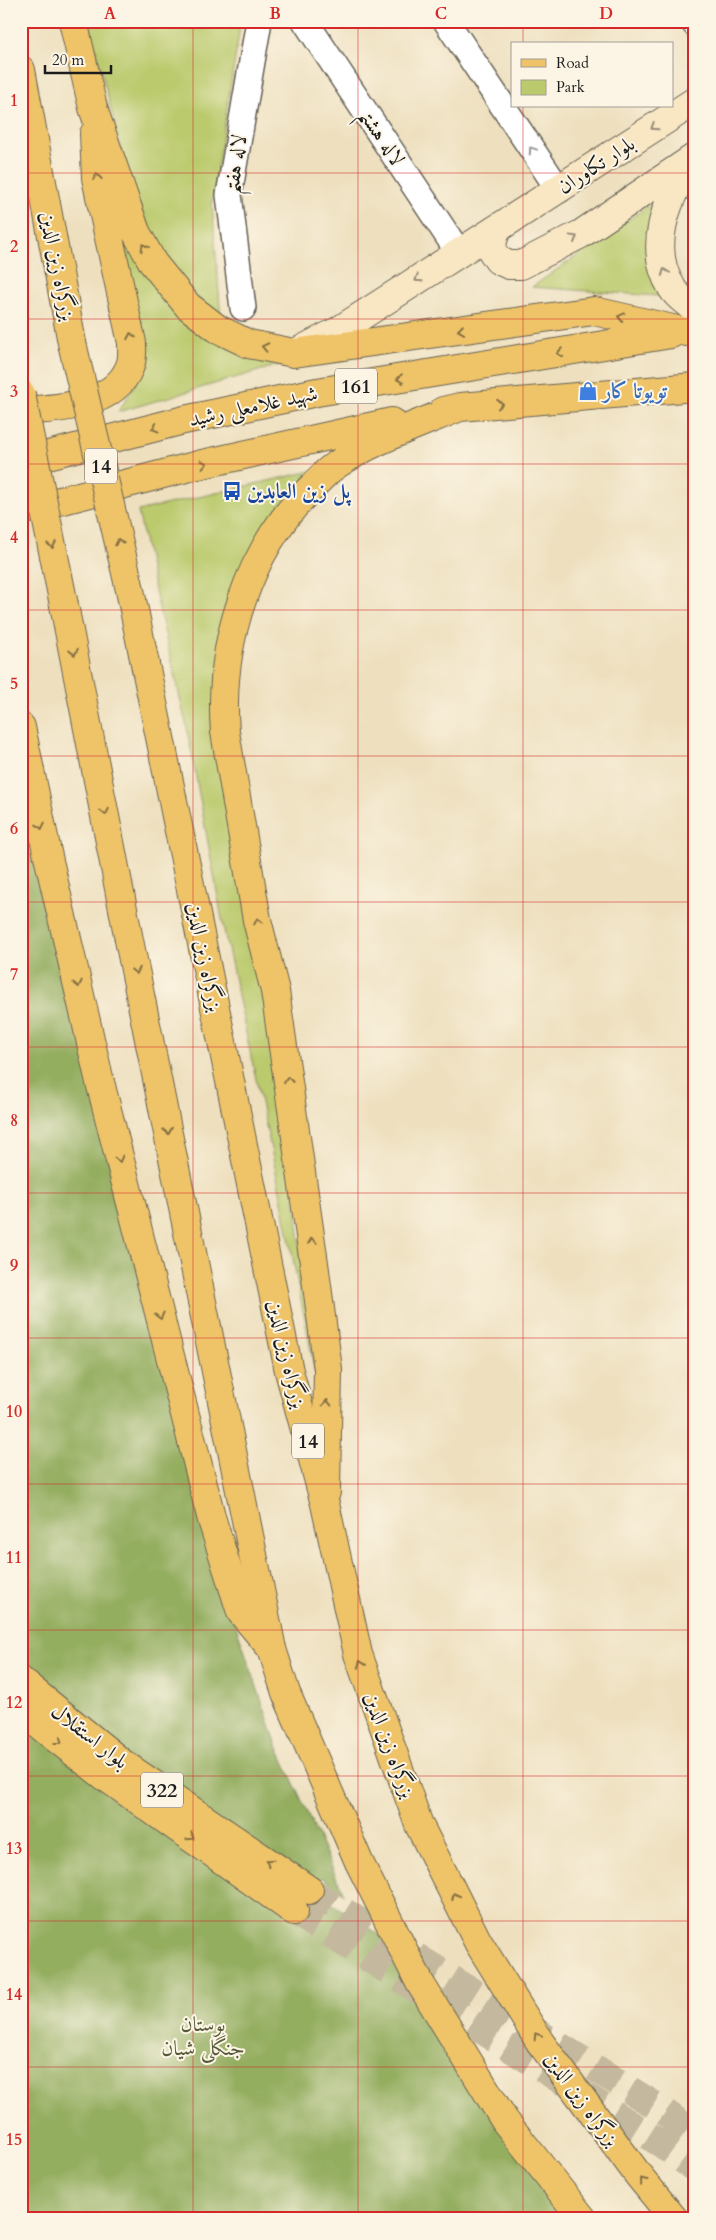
<svg xmlns="http://www.w3.org/2000/svg" width="716" height="2240" font-family="Cardo,Amiri,serif">
<rect width="100%" height="100%" fill="#fcf5e5"/>
<filter id="ink" filterUnits="userSpaceOnUse"><feTurbulence type="fractalNoise" baseFrequency=".02" numOctaves="2"/><feDisplacementMap in="SourceGraphic" scale="10" xChannelSelector="R" yChannelSelector="G"/><feConvolveMatrix kernelMatrix="1 2 1 2 8 2 1 2 1" color-interpolation-filters="sRGB"/></filter>
<filter id="wash" filterUnits="userSpaceOnUse"><feTurbulence type="fractalNoise" baseFrequency=".0096" numOctaves="4" result="noise"/><feDisplacementMap in="SourceGraphic" scale="20" xChannelSelector="R" yChannelSelector="G"/><feGaussianBlur stdDeviation="1.12" result="paint"/><feColorMatrix in="noise" values="0 0 0 0 0 0 0 0 0 0 0 0 0 0 0 0 0 1.4 0 .05"/><feComposite in="paint" operator="in"/></filter>
<g filter="url(#wash)">
<rect width="100%" height="100%" fill="#eee0bf"/>
<path fill="#bbca6d" stroke="#6c7344" d="M 89,21 L 179,21 L 240,27 L 212,202 L 221,319 L 176,277 L 153,239 L 128,178 Z
M 662,196 L 672,297 L 532,287 Z
M 120,214 L 141,260 L 286,363 L 118,412 L 138,380 L 144,363 L 122,244 Z
M 320,469 L 221,646 L 283,1094 L 315,1373 L 280,1191 L 224,930 L 187,728 L 157,600 L 138,511 Z"/>
<path fill="#94ae60" stroke="#58653e" d="M 21,779 L 223,1588 L 278,1748 L 344,1894 L 323,1878 L 310,1889 L 409,1954 L 489,2085 L 598,2219 L 21,2219 Z"/>
</g>
<g filter="url(#ink)">
<g fill="none" stroke-linecap="round" stroke-linejoin="round">
<path stroke="#c4b99e" stroke-width="28" stroke-dasharray="28 14" stroke-linecap="butt" d="M 309,1890 L 659,2108 L 695,2134
M 294,1911 L 663,2145 L 695,2169"/>
<g stroke="#666155" stroke-width="28">
<path id="street" d="M 305,21 L 459,253
M 446,21 L 559,190
M 693,21 L 695,24
M 243,308 L 229,195 L 259,21"/>
</g>
<g stroke="#666155" stroke-width="30">
<path id="secondary" d="M 688,165 C 666,202 647,248 672,288 C 677,297 688,303 695,310
M 497,229 L 493,240 L 492,251 L 498,260 L 509,265 L 521,265 L 581,234 L 695,157
M 299,351 L 338,331 L 695,101"/>
</g>
<g stroke="#666155" stroke-width="30">
<path id="primary" d="M 73,21 L 93,108 L 136,232 L 153,263 L 188,306 L 218,329 L 249,344 L 294,353 L 594,311 L 686,332
M 21,411 C 58,409 115,406 130,366 C 133,359 132,350 132,343 L 96,178 L 94,134
M 443,411 L 460,407 L 695,387
M 21,462 L 184,420 L 317,392 L 671,334
M 21,511 L 198,465 L 392,422
M 21,727 L 47,852 L 100,1082 L 212,1520 L 241,1612 L 272,1649
M 326,1492 L 328,1369 L 314,1263 L 275,991 L 257,920 L 225,732 C 218,645 248,550 311,488 C 318,481 325,473 333,467 C 372,440 417,425 460,407
M 21,1681 L 122,1763 L 309,1890
M 21,1711 L 103,1775 L 294,1911"/>
</g>
<g stroke="#666155" stroke-width="30">
<path id="highway" d="M 21,70 L 72,343
M 130,590 L 289,1371 L 325,1504 L 358,1654 L 419,1825 L 478,1942 L 540,2042 L 639,2176 L 674,2219
M 64,605 L 129,940 L 272,1649 L 286,1693 L 359,1862 L 420,1983 L 505,2121 L 583,2219"/>
</g>
<use href="#street" stroke="#fff" stroke-width="25"/>
<use href="#secondary" stroke="#f9e7c3" stroke-width="28"/>
<use href="#primary" stroke="#efc469" stroke-width="28"/>
<use href="#highway" stroke="#efc469" stroke-width="28"/>
<g stroke="#666155" stroke-width="30" stroke-linecap="butt">
<path id="highway-bridge" d="M 72,343 L 130,590
M 21,394 L 64,605"/>
</g>
<use href="#highway-bridge" stroke="#efc469" stroke-width="28"/>
</g>
<defs><path id="oneway-chevron" d="M-2-3.5L2.5 0L-2 3.5" fill="none" stroke-width="1.6" stroke-linecap="round" stroke-linejoin="round" transform="scale(1.25)"/></defs>
<g stroke="#968c78">
<use href="#oneway-chevron" transform="translate(654 127) rotate(147)"/>
<use href="#oneway-chevron" transform="translate(574 238) rotate(-29)"/>
<use href="#oneway-chevron" transform="translate(665 272) rotate(-111)"/>
<use href="#oneway-chevron" transform="translate(418 279) rotate(147)"/>
</g>
<use stroke="#999" href="#oneway-chevron" transform="translate(532 150) rotate(-124)"/>
<g stroke="#867042">
<use href="#oneway-chevron" transform="translate(97 177) rotate(-97)"/>
<use href="#oneway-chevron" transform="translate(144 247) rotate(-119)"/>
<use href="#oneway-chevron" transform="translate(621 317) rotate(-167)"/>
<use href="#oneway-chevron" transform="translate(461 330) rotate(172)"/>
<use href="#oneway-chevron" transform="translate(131 336) rotate(-101)"/>
<use href="#oneway-chevron" transform="translate(265 347) rotate(-168)"/>
<use href="#oneway-chevron" transform="translate(560 353) rotate(171)"/>
<use href="#oneway-chevron" transform="translate(400 379) rotate(171)"/>
<use href="#oneway-chevron" transform="translate(500 404) rotate(-5)"/>
<use href="#oneway-chevron" transform="translate(155 428) rotate(166)"/>
<use href="#oneway-chevron" transform="translate(204 464) rotate(-13)"/>
<use href="#oneway-chevron" transform="translate(119 542) rotate(-103)"/>
<use href="#oneway-chevron" transform="translate(52 545) rotate(79)"/>
<use href="#oneway-chevron" transform="translate(74 652) rotate(79)"/>
<use href="#oneway-chevron" transform="translate(105 812) rotate(79)"/>
<use href="#oneway-chevron" transform="translate(41 826) rotate(78)"/>
<use href="#oneway-chevron" transform="translate(258 921) rotate(-102)"/>
<use href="#oneway-chevron" transform="translate(136 971) rotate(79)"/>
<use href="#oneway-chevron" transform="translate(78 984) rotate(77)"/>
<use href="#oneway-chevron" transform="translate(288 1080) rotate(-99)"/>
<use href="#oneway-chevron" transform="translate(168 1131) rotate(79)"/>
<use href="#oneway-chevron" transform="translate(119 1159) rotate(76)"/>
<use href="#oneway-chevron" transform="translate(312 1241) rotate(-98)"/>
<use href="#oneway-chevron" transform="translate(160 1316) rotate(76)"/>
<use href="#oneway-chevron" transform="translate(327 1403) rotate(-89)"/>
<use href="#oneway-chevron" transform="translate(361 1664) rotate(-110)"/>
<use href="#oneway-chevron" transform="translate(59 1741) rotate(37)"/>
<use href="#oneway-chevron" transform="translate(191 1837) rotate(35)"/>
<use href="#oneway-chevron" transform="translate(269 1862) rotate(-146)"/>
<use href="#oneway-chevron" transform="translate(455 1896) rotate(-117)"/>
<use href="#oneway-chevron" transform="translate(537 2036) rotate(-122)"/>
<use href="#oneway-chevron" transform="translate(643 2181) rotate(-129)"/>
</g>
</g>
<path fill="none" stroke="#d62828" stroke-width="1" stroke-opacity="0.55" d="M 193,21 L 193,2219M 358,21 L 358,2219M 523,21 L 523,44M 523,106 L 523,2219M 21,173 L 695,173M 21,319 L 695,319M 21,464 L 695,464M 21,610 L 695,610M 21,756 L 695,756M 21,902 L 695,902M 21,1047 L 695,1047M 21,1193 L 695,1193M 21,1338 L 695,1338M 21,1484 L 695,1484M 21,1630 L 695,1630M 21,1776 L 695,1776M 21,1921 L 695,1921M 21,2067 L 695,2067"/>
<defs>
<g id="shop-bare" transform="scale(1.5)"><path d="M-5-2.5h2.3a2.7 3.5 0 0 1 5.4 0H5L5.5 6h-11ZM-1.5-2.5h3a1.5 2.3 0 0 0-3 0Z" fill="#3f7fe0" stroke="#fcf5e5" stroke-width="2.5" paint-order="stroke"/></g>
<g id="bus-bare" transform="scale(1.5)"><path d="M-5-6H5V4H4V6H2V4H-2V6H-4V4H-5ZM-3.5-4V0h7V-4ZM-3.5 1.2v1.5H-2V1.2ZM2 1.2v1.5H3.5V1.2Z" fill="#1a4fb4" stroke="#fcf5e5" stroke-width="2.5" paint-order="stroke"/></g>
</defs>
<g fill-rule="evenodd">
<use href="#shop-bare" x="588" y="391"/>
<use href="#bus-bare" x="232" y="491"/>
</g>
<g text-anchor="middle" stroke-width="4" stroke-linejoin="round" paint-order="stroke">
<g fill="#fcf5e5" stroke="#5f5d58" stroke-width="1">
<rect x="335" y="368.5" width="42" height="35" rx="4"/>
<rect x="85" y="448.5" width="32" height="35" rx="4"/>
<rect x="292" y="1423.5" width="32" height="35" rx="4"/>
<rect x="141" y="1772.5" width="42" height="35" rx="4"/>
</g>
<g font-size="20" font-weight="bold" fill="#1c1c1c">
<text x="356" y="393">161</text>
<text x="101" y="473">14</text>
<text x="308" y="1448">14</text>
<text x="162" y="1797">322</text>
</g>
<g font-size="21" fill="#1c1c1c" stroke="#fcf5e5">
<text transform="translate(382 137) rotate(56)" y="7">لاله هشتم</text>
<text transform="translate(235 164) rotate(-82)" y="7">لاله هفتم</text>
<text transform="translate(596 165) rotate(-33)" y="7">بلوار تکاوران</text>
<text transform="translate(58 266) rotate(79)" y="7">بزرگراه زین الدین</text>
<text transform="translate(253 406) rotate(-12)" y="7">شهید غلامعلی رشید</text>
<text transform="translate(205 957) rotate(79)" y="7">بزرگراه زین الدین</text>
<text transform="translate(287 1354) rotate(77)" y="7">بزرگراه زین الدین</text>
<text transform="translate(90 1736) rotate(38)" y="7">بلوار استقلال</text>
<text transform="translate(390 1745) rotate(70)" y="7">بزرگراه زین الدین</text>
<text transform="translate(582 2099) rotate(54)" y="7">بزرگراه زین الدین</text>
</g>
<g font-size="21" font-weight="bold" fill="#366cbe" stroke="#fcf5e5" text-anchor="start">
<text x="603" y="398">تویوتا کار</text>
</g>
<g font-size="21" font-weight="bold" fill="#164399" stroke="#fcf5e5" text-anchor="start">
<text x="247" y="498">پل زین العابدین</text>
</g>
<g font-size="21" fill="#545938" stroke="#fcf5e5">
<text x="203" y="2031">بوستان<tspan x="203" dy="24">جنگلی شیان</tspan></text>
</g>
</g>
<rect width="716" height="2240" fill="none" stroke="#fcf5e5" stroke-width="55"/>
<rect x="511" y="42" width="162" height="65" fill="#fcf5e5" stroke="#a29e95"/>
<rect x="521" y="59" width="25" height="8" fill="#efc469" stroke="#a29e95"/>
<text x="556" y="68" font-size="15" fill="#1c1c1c">Road</text>
<rect x="521" y="80" width="25" height="15" fill="#bbca6d" stroke="#a29e95"/>
<text x="556" y="92" font-size="15" fill="#1c1c1c">Park</text>
<path d="M45 65v8h66v-8" fill="none" stroke="#1c1c1c" stroke-width="2.5"/>
<text x="52" y="65" font-size="15" fill="#1c1c1c" stroke="#fcf5e5" stroke-width="4" paint-order="stroke">20 m</text>
<rect x="28" y="28" width="660" height="2184" fill="none" stroke="#d62828" stroke-width="2"/>
<g font-size="16" text-anchor="middle" font-weight="bold" fill="#d62828">
<text x="110" y="19">A</text>
<text x="275" y="19">B</text>
<text x="441" y="19">C</text>
<text x="606" y="19">D</text>
<text x="14" y="106">1</text>
<text x="14" y="252">2</text>
<text x="14" y="397">3</text>
<text x="14" y="543">4</text>
<text x="14" y="689">5</text>
<text x="14" y="834">6</text>
<text x="14" y="980">7</text>
<text x="14" y="1126">8</text>
<text x="14" y="1271">9</text>
<text x="14" y="1417">10</text>
<text x="14" y="1563">11</text>
<text x="14" y="1708">12</text>
<text x="14" y="1854">13</text>
<text x="14" y="2000">14</text>
<text x="14" y="2145">15</text>
</g>
</svg>
